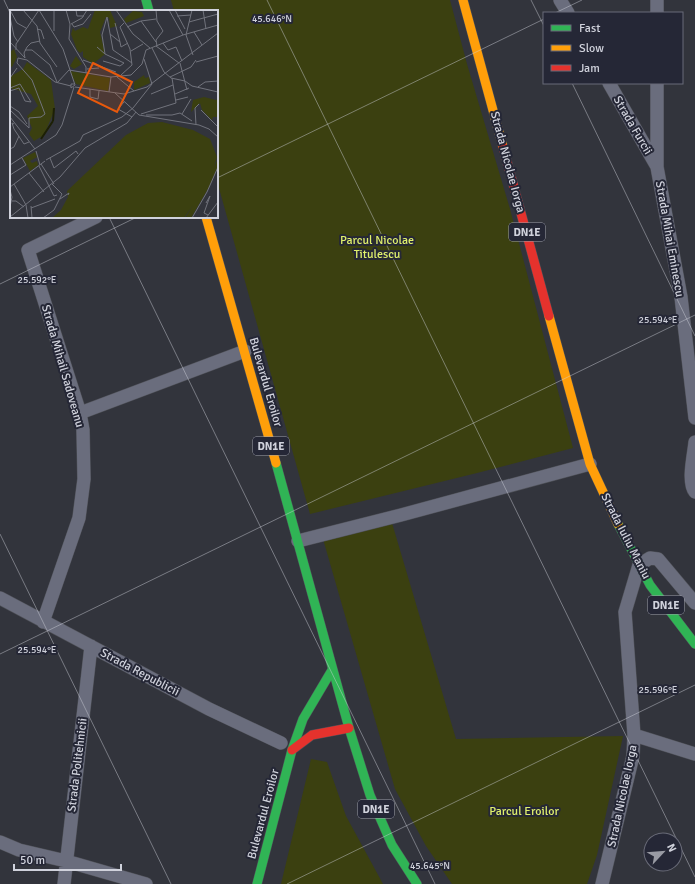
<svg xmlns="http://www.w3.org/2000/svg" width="695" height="884" font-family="Signika,sans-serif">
<rect width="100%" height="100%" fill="#32343c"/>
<path fill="#3b4010" d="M 171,0 L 450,0 L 467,64 L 510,209 L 573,448 L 477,473 L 310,514 L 217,181 L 217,11 L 174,11 Z
M 392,523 L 456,739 L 623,736 L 597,855 L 587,884 L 452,884 L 426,846 L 395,789 L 323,539 Z
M 311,759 L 327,762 L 346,816 L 383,884 L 281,884 Z"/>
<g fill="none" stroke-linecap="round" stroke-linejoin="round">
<g stroke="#4f5158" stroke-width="14">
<path id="street" d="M 560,0 L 568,13
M 657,0 L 657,13
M 609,83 L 656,165
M 657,83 L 657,167 L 681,297 L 695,418
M 80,413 L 245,351
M 695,442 C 694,454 687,482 695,492
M 298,541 L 401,515 L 590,464
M 0,598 L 209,709 L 281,743
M 43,622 L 79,518 L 84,479 L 83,430 L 80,413 L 28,250 L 96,217
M 634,735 L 695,754
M 0,842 L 19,850 L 66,861 L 146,884
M 64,884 L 91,646
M 602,884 L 633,756 L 634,735 L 625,612 L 639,565 L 650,558 L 658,559 L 695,603"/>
</g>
<g stroke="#4f5158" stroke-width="10">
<path id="fast" d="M 146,0 L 149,11
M 276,463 L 349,728 L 370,795 L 392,845 L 417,884
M 618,524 L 650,585 L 695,644
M 257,884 L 292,750 L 303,719 L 332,670"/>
</g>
<g stroke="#4f5158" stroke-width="10">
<path id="slow" d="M 463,0 L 503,147
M 206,217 L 276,463
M 549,316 L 590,464 L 618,524"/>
</g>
<g stroke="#4f5158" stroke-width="10">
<path id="jam" d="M 503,147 L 549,316
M 292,750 L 312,735 L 349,728"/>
</g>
<use href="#street" stroke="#6a6d7d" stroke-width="13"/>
<use href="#fast" stroke="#30b455" stroke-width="9"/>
<use href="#slow" stroke="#ff9f0a" stroke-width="9"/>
<use href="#jam" stroke="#e5322d" stroke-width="9"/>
</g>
<path fill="none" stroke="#d0d2dc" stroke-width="1" stroke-opacity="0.45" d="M 4,0 L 11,15M 267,0 L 695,877M 531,0 L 544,26M 555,13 L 582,0M 572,83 L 695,336M 217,178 L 544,19M 109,217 L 435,884M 0,284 L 137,217M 0,534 L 171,884M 0,654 L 695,315M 287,884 L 695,685"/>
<g text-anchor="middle" stroke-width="4" stroke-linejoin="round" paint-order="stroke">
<g fill="#252736" stroke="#9d9faa" stroke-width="1">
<rect x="509" y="223" width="36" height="18" rx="3"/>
<rect x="253" y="437" width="36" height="18" rx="3"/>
<rect x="648" y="596" width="36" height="18" rx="3"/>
<rect x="358" y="800" width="36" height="18" rx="3"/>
</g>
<g font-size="11" font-weight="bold" fill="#d0d2dc">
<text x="527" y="236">DN1E</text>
<text x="271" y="450">DN1E</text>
<text x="666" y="609">DN1E</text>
<text x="376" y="813">DN1E</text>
</g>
<g font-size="12" fill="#d0d2dc" stroke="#252736">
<text transform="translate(633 125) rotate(60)" y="4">Strada Furcii</text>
<text transform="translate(508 162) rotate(75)" y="4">Strada Nicolae Iorga</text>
<text transform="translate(670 239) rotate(80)" y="4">Strada Mihai Eminescu</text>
<text transform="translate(63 366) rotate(74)" y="4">Strada Mihail Sadoveanu</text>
<text transform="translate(266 382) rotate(74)" y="4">Bulevardul Eroilor</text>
<text transform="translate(626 536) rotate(63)" y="4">Strada Iuliu Maniu</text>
<text transform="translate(140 672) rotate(28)" y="4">Strada Republicii</text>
<text transform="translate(77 765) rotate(-83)" y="4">Strada Politehnicii</text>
<text transform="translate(622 796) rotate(-78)" y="4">Strada Nicolae Iorga</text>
<text transform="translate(263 814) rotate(-75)" y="4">Bulevardul Eroilor</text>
</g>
<g font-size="12" fill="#e0f06c" stroke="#252736">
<text x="377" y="244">Parcul Nicolae<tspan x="377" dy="14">Titulescu</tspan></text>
<text x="524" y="815">Parcul Eroilor</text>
</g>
</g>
<g transform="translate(10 10)">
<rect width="208" height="208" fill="#32343c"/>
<path d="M 85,0 L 100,0 L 107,16 L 100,18 L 99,8 L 96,7 L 90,22 L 95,44 L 83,54 L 73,47 L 73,41 L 70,43 L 67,40 L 61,24 L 63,18 L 65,21 L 73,17 L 78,19 ZM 123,1 L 132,2 L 134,6 L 116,13 L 114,9 ZM 4,39 L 7,47 L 2,57 L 0,56 L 0,42 ZM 66,46 L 72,54 L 64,59 L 60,56 ZM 17,52 L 41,70 L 45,99 L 34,125 L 24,131 L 19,124 L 22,118 L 17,106 L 28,96 L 21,84 L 0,78 L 0,67 L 13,59 ZM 60,61 L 100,68 L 98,81 L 66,74 ZM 134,65 L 135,68 L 139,67 L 140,73 L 124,80 L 124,72 ZM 194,87 L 206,90 L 208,88 L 208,107 L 203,107 L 202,110 L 192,100 L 190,93 L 181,102 L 183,90 ZM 152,112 L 183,120 L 200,129 L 207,147 L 204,158 L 208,148 L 208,156 L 199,177 L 181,208 L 175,208 L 183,195 L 174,208 L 42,208 L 51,200 L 58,187 L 57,181 L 116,125 L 138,113 ZM 25,142 L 27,147 L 20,151 L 22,153 L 27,151 L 28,155 L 20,161 L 13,148 Z" fill="#3b4010"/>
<path fill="none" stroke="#1d2005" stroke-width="2" d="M 43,111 L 44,98M 31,129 L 43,111"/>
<path fill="none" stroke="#71737c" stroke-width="1" d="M 0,0 L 7,13 L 16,18M 13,0 L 27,16 L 30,33 L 47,57M 29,0 L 53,39 L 65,75 L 61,78 L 61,74 L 64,74M 44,0 L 44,21M 56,0 L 60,14M 66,0 L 67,6 L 74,6M 106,0 L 123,24 L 140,38M 146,0 L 147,11 L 153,21 L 146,30 L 147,36M 159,0 L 173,25M 165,0 L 175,19M 182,0 L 176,25 L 183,45M 193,0 L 196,19M 167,6 L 181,5M 0,7 L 4,26 L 8,32M 131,11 L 146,32M 179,12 L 208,4M 105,13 L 110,32M 60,14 L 59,29 L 76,57 L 76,63M 61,14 L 72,8 L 77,0M 62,14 L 64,17 L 73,14 L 81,4M 117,17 L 131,11 L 146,9M 27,19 L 31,20 L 34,29M 184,22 L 192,35M 100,24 L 110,32M 0,32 L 15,48M 110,32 L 111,37 L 118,33M 153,33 L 158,40 L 166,37 L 172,51M 146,36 L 169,53M 87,37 L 95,44 L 92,25 L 97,7 L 103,40 L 122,53M 142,38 L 154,62 L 161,68 L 175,71 L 182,76 L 208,82M 6,40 L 6,34 L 29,0M 15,40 L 22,40 L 40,55 L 47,72M 121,41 L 133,34M 95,44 L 114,53M 15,48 L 14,43 L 17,37 L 21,33 L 30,31M 73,50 L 106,62M 93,51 L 110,56 L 114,53M 186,52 L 208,46M 170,53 L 177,80M 77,59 L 89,58M 59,60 L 101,67 L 121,65 L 132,54 L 136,40 L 173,25 L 208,15M 111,65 L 122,55 L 120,39 L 110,17 L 114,13M 107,67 L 124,81M 160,67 L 181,57 L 186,50M 0,68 L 7,58M 47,73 L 59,60M 65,77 L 114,84 L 137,77 L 208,23M 188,77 L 195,72 L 208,71M 0,78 L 10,74 L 21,92M 80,79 L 80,87 L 88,89 L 89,81M 0,81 L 9,78 L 15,91 L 21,92M 99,82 L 101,67M 105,83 L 129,105 L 189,115 L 199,119 L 208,127M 141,84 L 163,75M 165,84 L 179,78M 166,90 L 178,87M 114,92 L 108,99 L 122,107M 0,96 L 9,102 L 17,114M 0,100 L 19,118 L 19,108 L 31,107 L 35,104 L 22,70 L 7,53 L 8,48 L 17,50 L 45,72 L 61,76M 191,100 L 208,117M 131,104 L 166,93 L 162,68M 172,104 L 181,89M 136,105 L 162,105 L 170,103 L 182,111M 0,107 L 25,139M 4,114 L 2,113 L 4,119 L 14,134 L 19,132M 186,115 L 185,98 L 189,94M 0,139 L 4,137 L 9,126M 26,141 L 30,155M 40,148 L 44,158 L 66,141 L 68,144M 36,150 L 70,131 L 73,125 L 112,107 L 123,98 L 142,74 L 134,49M 31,154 L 44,174M 0,155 L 46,125 L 52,115 L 64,77M 29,156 L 44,186 L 47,185M 19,163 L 34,182M 0,165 L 16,155 L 12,148M 4,174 L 16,195M 0,177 L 35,151M 0,180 L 2,187 L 0,197M 50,189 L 59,183 L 58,185M 2,191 L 6,191 L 14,197M 196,193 L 200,186 L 194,203 L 198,205M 16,195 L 18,208M 21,196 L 22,208M 21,198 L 45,189M 0,207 L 50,167 L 75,138 L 117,113 L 126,102M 33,208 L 44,200 L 52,184 L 42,174M 182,208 L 197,182 L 208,157M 196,208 L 208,192"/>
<path fill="#e8590c" fill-opacity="0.15" stroke="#e8590c" stroke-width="2" d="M 83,53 L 122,72 L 107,102 L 68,83 Z"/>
<rect width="208" height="208" fill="none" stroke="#d0d2dc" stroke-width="2"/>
</g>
<g font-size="10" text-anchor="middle" fill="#d0d2dc" stroke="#252736" stroke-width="4" stroke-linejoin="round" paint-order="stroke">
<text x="272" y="22">45.646°N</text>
<text x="37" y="283">25.592°E</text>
<text x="658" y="323">25.594°E</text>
<text x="37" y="653">25.594°E</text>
<text x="658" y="693">25.596°E</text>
<text x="430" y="869">45.645°N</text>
</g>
<rect x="543" y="12" width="140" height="72" fill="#252736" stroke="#696b78"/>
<rect x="551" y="25" width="20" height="6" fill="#30b455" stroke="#696b78"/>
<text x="579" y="32" font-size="12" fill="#d0d2dc">Fast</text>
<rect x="551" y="45" width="20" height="6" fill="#ff9f0a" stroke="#696b78"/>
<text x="579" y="52" font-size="12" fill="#d0d2dc">Slow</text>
<rect x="551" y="65" width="20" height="6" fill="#e5322d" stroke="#696b78"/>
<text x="579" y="72" font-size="12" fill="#d0d2dc">Jam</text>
<g transform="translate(663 852) rotate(64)"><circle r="19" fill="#252736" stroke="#696b78"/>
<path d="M0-3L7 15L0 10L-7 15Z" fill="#999ba4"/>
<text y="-6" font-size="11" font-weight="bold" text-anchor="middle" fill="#d0d2dc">N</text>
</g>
<path d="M14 864v6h107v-6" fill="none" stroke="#d0d2dc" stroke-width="2"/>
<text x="20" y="864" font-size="12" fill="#d0d2dc" stroke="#252736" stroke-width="3" paint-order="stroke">50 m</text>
</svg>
